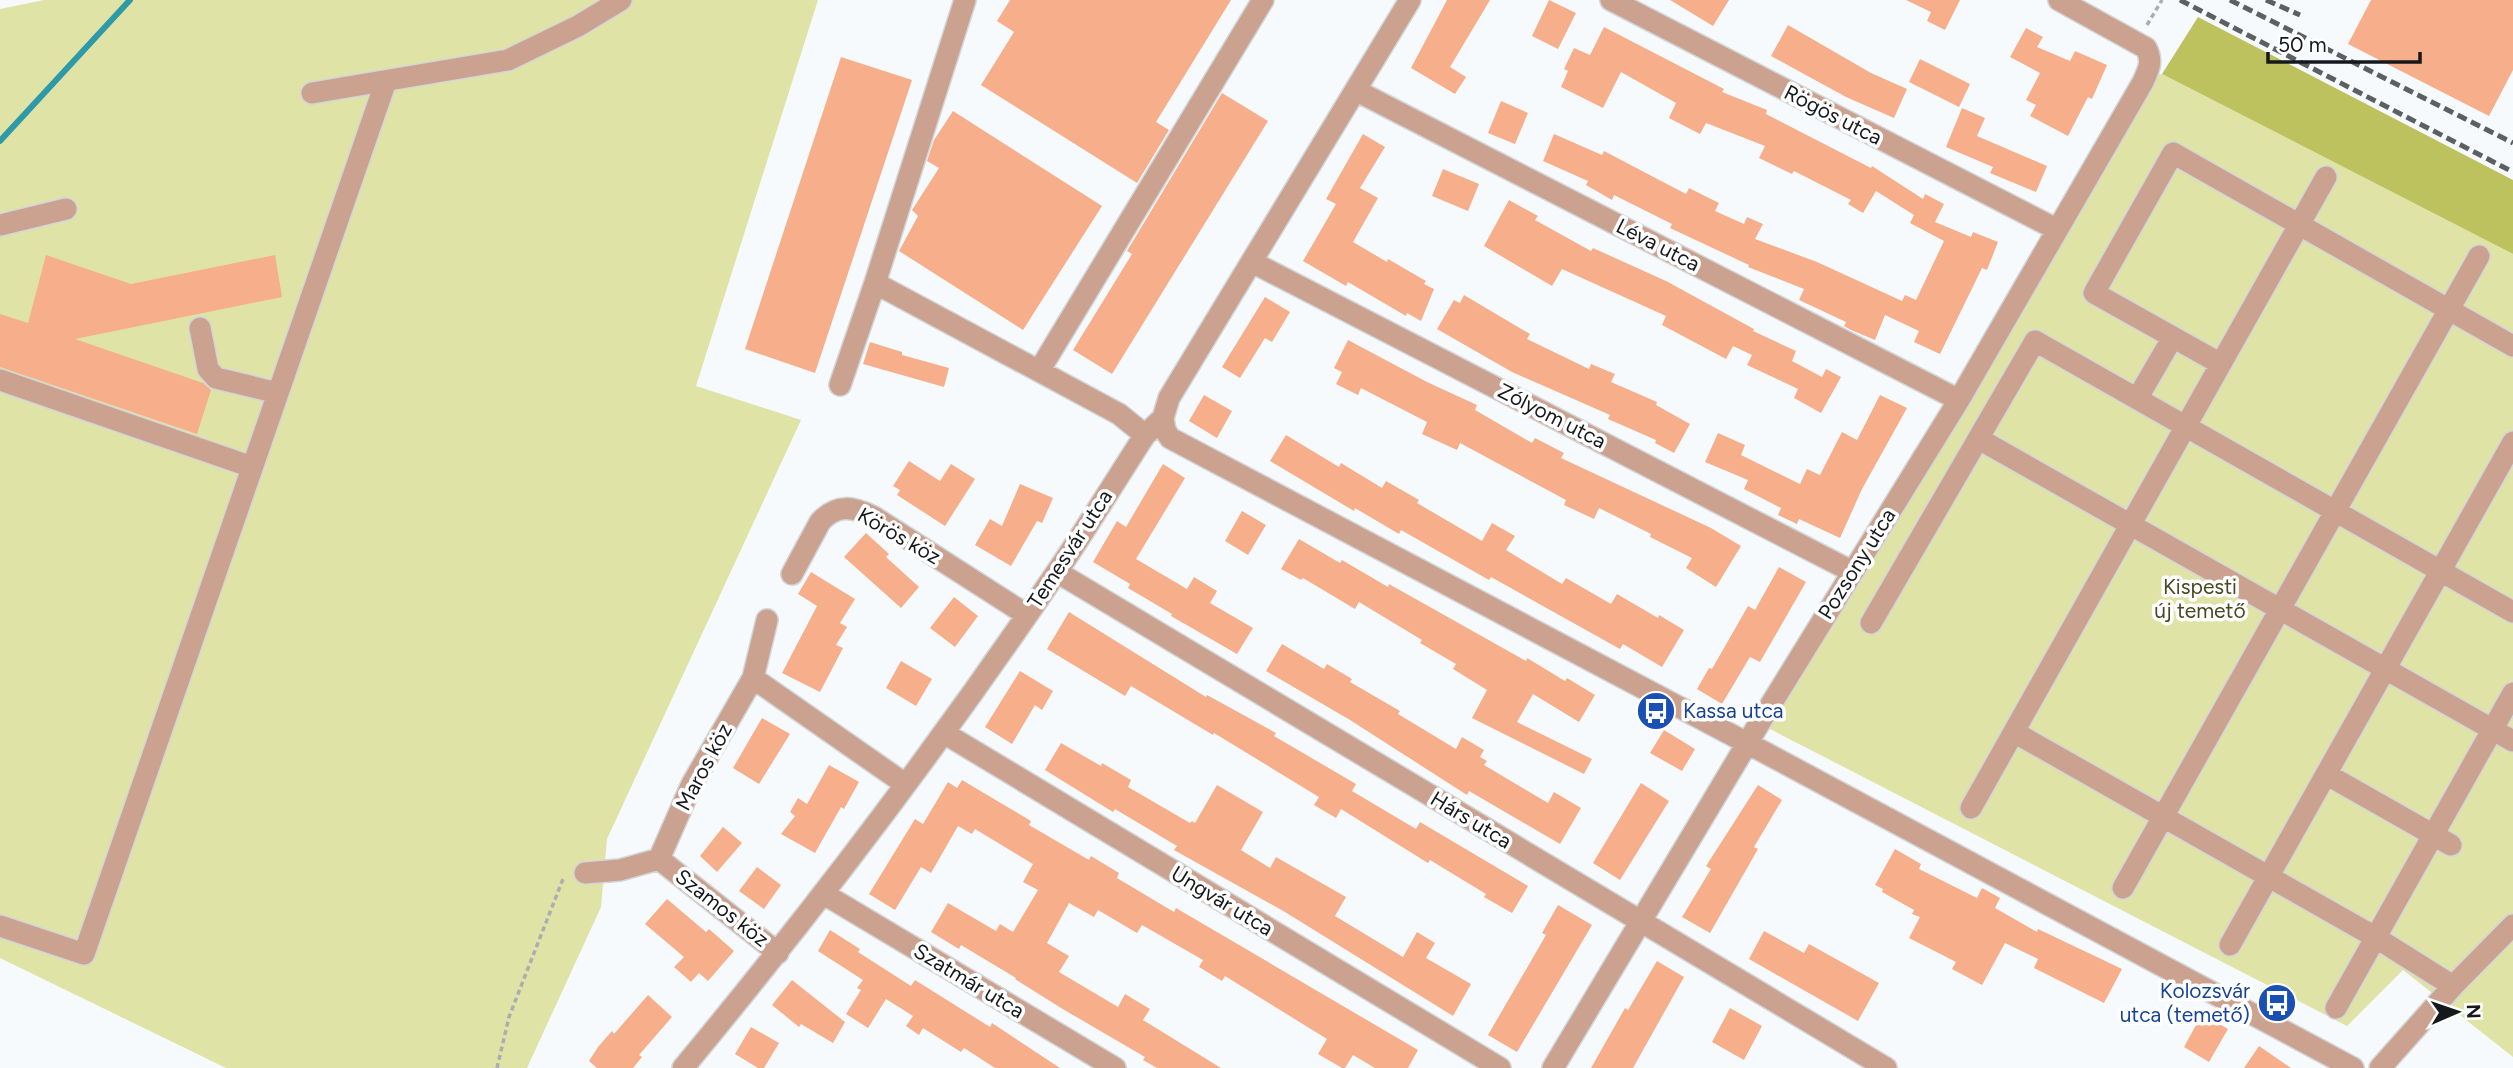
<svg xmlns="http://www.w3.org/2000/svg" width="2513" height="1068" font-family="Figtree,sans-serif">
<rect width="100%" height="100%" fill="#f6fafd"/>
<path fill="#e0e3a6" d="M 44,0 L 818,0 L 696,386 L 801,420 L 607,839 L 601,907 L 527,1068 L 226,1068 L 0,958 L 0,9 Z
M 2162,74 L 2513,254 L 2513,1057 L 2403,970 L 2347,1026 L 1766,727 L 2142,77 Z"/>
<path fill="#bec25e" d="M 2198,17 L 2513,180 L 2513,254 L 2162,74 Z"/>
<g fill="none" stroke-linecap="round" stroke-linejoin="round">
<path stroke="#2f9aa7" stroke-width="6" d="M 0,141 L 130,0"/>
</g>
<path fill="#f7ae8a" d="M 1010,0 L 1231,0 L 1156,122 L 1169,130 L 1137,183 L 981,85 L 1014,32 L 997,21 Z
M 1447,0 L 1490,0 L 1450,67 L 1466,77 L 1455,94 L 1411,68 Z
M 1549,0 L 1576,13 L 1558,49 L 1532,36 Z
M 1670,0 L 1729,0 L 1713,26 Z
M 1906,0 L 1960,0 L 1945,30 L 1927,21 L 1931,12 Z
M 2371,0 L 2513,0 L 2513,70 L 2489,116 L 2348,44 Z
M 1788,25 L 1871,73 L 1907,89 L 1894,118 L 1846,97 L 1771,56 Z
M 1604,27 L 1724,89 L 1722,92 L 1767,110 L 1766,114 L 1871,168 L 1872,166 L 1923,199 L 1925,194 L 1944,204 L 1935,222 L 1971,237 L 1973,232 L 1998,242 L 1987,270 L 1982,268 L 1940,354 L 1914,342 L 1919,331 L 1885,315 L 1875,340 L 1851,330 L 1844,326 L 1846,322 L 1799,300 L 1804,289 L 1748,267 L 1749,265 L 1670,228 L 1672,224 L 1614,195 L 1612,200 L 1586,185 L 1588,181 L 1543,161 L 1554,134 L 1602,155 L 1604,151 L 1686,194 L 1689,188 L 1719,203 L 1715,211 L 1744,224 L 1747,217 L 1763,224 L 1755,239 L 1817,262 L 1902,301 L 1905,295 L 1916,300 L 1944,241 L 1910,223 L 1914,215 L 1876,191 L 1863,213 L 1848,204 L 1851,200 L 1794,171 L 1792,174 L 1759,158 L 1765,146 L 1706,123 L 1700,134 L 1669,118 L 1676,103 L 1621,72 L 1603,108 L 1561,87 L 1568,71 L 1564,69 L 1574,48 L 1590,55 Z
M 2026,28 L 2043,37 L 2037,47 L 2070,61 L 2075,51 L 2107,65 L 2092,99 L 2088,97 L 2068,136 L 2030,116 L 2036,105 L 2026,100 L 2040,73 L 2010,57 Z
M 841,57 L 912,80 L 815,373 L 745,349 Z
M 1920,59 L 1970,84 L 1959,107 L 1909,82 Z
M 1222,93 L 1268,121 L 1112,374 L 1073,350 L 1132,254 L 1127,251 Z
M 1501,101 L 1528,113 L 1515,144 L 1488,133 Z
M 1962,108 L 1985,118 L 1977,136 L 2047,166 L 2036,192 L 1990,173 L 1993,167 L 1946,147 Z
M 953,111 L 1102,206 L 1023,330 L 899,251 L 918,216 L 912,210 L 939,168 L 927,161 L 934,140 Z
M 1363,134 L 1385,147 L 1360,188 L 1378,198 L 1353,242 L 1387,262 L 1388,259 L 1426,281 L 1424,284 L 1434,289 L 1421,321 L 1407,313 L 1406,316 L 1348,282 L 1346,286 L 1303,261 L 1336,204 L 1326,199 Z
M 1443,169 L 1479,184 L 1468,211 L 1432,196 Z
M 1509,200 L 1538,216 L 1535,220 L 1591,251 L 1593,248 L 1666,281 L 1754,329 L 1753,331 L 1796,351 L 1792,361 L 1822,377 L 1826,369 L 1841,377 L 1821,413 L 1794,398 L 1798,389 L 1747,365 L 1752,355 L 1733,346 L 1726,359 L 1662,325 L 1666,316 L 1562,269 L 1552,286 L 1484,246 Z
M 46,255 L 131,284 L 275,255 L 282,297 L 75,339 L 203,383 L 211,390 L 197,434 L 0,367 L 0,314 L 28,323 Z
M 1464,295 L 1530,334 L 1527,339 L 1589,369 L 1591,364 L 1615,374 L 1611,382 L 1657,402 L 1656,405 L 1690,424 L 1674,453 L 1655,443 L 1656,440 L 1608,419 L 1610,415 L 1512,372 L 1437,329 L 1454,300 L 1460,303 Z
M 1265,297 L 1290,312 L 1272,342 L 1265,338 L 1240,378 L 1222,367 Z
M 1348,340 L 1427,382 L 1477,405 L 1475,410 L 1532,443 L 1535,438 L 1564,453 L 1561,458 L 1711,528 L 1741,546 L 1716,587 L 1686,568 L 1692,558 L 1650,537 L 1651,534 L 1599,508 L 1594,519 L 1564,505 L 1566,500 L 1460,443 L 1457,450 L 1422,434 L 1427,422 L 1361,388 L 1358,395 L 1336,384 L 1342,372 L 1334,368 Z
M 870,342 L 902,352 L 902,355 L 949,368 L 944,387 L 863,364 Z
M 1204,395 L 1232,411 L 1217,438 L 1189,421 Z
M 1880,395 L 1907,408 L 1862,489 L 1840,538 L 1799,519 L 1797,524 L 1778,515 L 1781,508 L 1744,489 L 1748,480 L 1705,462 L 1718,433 L 1745,445 L 1741,455 L 1800,484 L 1807,469 L 1820,475 L 1842,432 L 1857,440 Z
M 1286,435 L 1339,467 L 1341,463 L 1382,488 L 1386,481 L 1419,500 L 1417,503 L 1482,541 L 1492,523 L 1515,536 L 1506,550 L 1562,584 L 1566,578 L 1611,604 L 1617,594 L 1658,618 L 1659,615 L 1684,630 L 1662,667 L 1623,644 L 1620,649 L 1491,577 L 1489,580 L 1401,530 L 1399,534 L 1355,508 L 1354,511 L 1270,461 Z
M 909,461 L 940,481 L 951,464 L 975,479 L 945,526 L 897,495 L 900,490 L 893,486 Z
M 1163,464 L 1185,478 L 1136,559 L 1187,589 L 1194,577 L 1217,591 L 1210,603 L 1253,628 L 1237,654 L 1171,616 L 1172,614 L 1128,588 L 1130,584 L 1093,562 L 1117,521 L 1126,527 Z
M 1020,484 L 1053,498 L 1042,523 L 1037,521 L 1011,566 L 975,545 L 990,519 L 1002,526 Z
M 1242,511 L 1266,525 L 1248,555 L 1225,541 Z
M 866,533 L 889,554 L 886,557 L 919,587 L 901,608 L 844,557 Z
M 1299,539 L 1340,563 L 1342,560 L 1388,587 L 1389,584 L 1526,661 L 1527,658 L 1565,681 L 1567,678 L 1595,695 L 1579,722 L 1533,694 L 1517,722 L 1592,759 L 1584,774 L 1472,718 L 1487,690 L 1453,669 L 1456,664 L 1420,643 L 1422,640 L 1359,602 L 1355,609 L 1303,578 L 1301,580 L 1281,569 Z
M 1779,567 L 1806,582 L 1760,662 L 1750,657 L 1722,704 L 1697,689 L 1709,668 L 1712,669 L 1748,606 L 1755,610 Z
M 811,572 L 855,599 L 840,623 L 847,627 L 836,645 L 843,648 L 820,692 L 782,673 L 817,606 L 798,594 Z
M 954,597 L 978,616 L 955,647 L 930,628 Z
M 1069,612 L 1206,697 L 1207,695 L 1276,733 L 1274,736 L 1356,784 L 1352,791 L 1416,829 L 1420,822 L 1528,886 L 1512,913 L 1484,897 L 1486,894 L 1430,860 L 1428,863 L 1341,809 L 1336,818 L 1314,805 L 1319,797 L 1214,733 L 1213,735 L 1131,686 L 1125,696 L 1047,649 Z
M 1282,644 L 1324,669 L 1327,664 L 1352,679 L 1350,682 L 1400,711 L 1398,714 L 1456,749 L 1462,737 L 1484,750 L 1480,757 L 1487,761 L 1484,765 L 1548,803 L 1554,792 L 1581,808 L 1560,844 L 1469,791 L 1467,795 L 1350,720 L 1266,671 Z
M 901,661 L 932,679 L 916,706 L 886,688 Z
M 1020,671 L 1053,691 L 1042,710 L 1035,705 L 1012,744 L 985,727 Z
M 762,718 L 790,734 L 759,784 L 733,768 Z
M 1664,730 L 1695,749 L 1682,771 L 1650,753 Z
M 1061,743 L 1101,766 L 1102,763 L 1131,780 L 1128,787 L 1190,823 L 1192,821 L 1195,823 L 1217,785 L 1263,812 L 1241,850 L 1270,868 L 1276,857 L 1346,897 L 1335,916 L 1403,957 L 1417,932 L 1435,943 L 1426,958 L 1471,984 L 1453,1016 L 1285,912 L 1174,850 L 1177,846 L 1115,809 L 1113,812 L 1045,770 Z
M 829,765 L 859,782 L 844,809 L 841,807 L 815,853 L 781,834 L 795,816 L 790,812 L 798,798 L 807,804 Z
M 962,780 L 1031,821 L 1029,825 L 1089,860 L 1091,856 L 1119,873 L 1117,878 L 1174,912 L 1176,908 L 1418,1050 L 1408,1068 L 1375,1068 L 1353,1055 L 1345,1068 L 1342,1068 L 1318,1054 L 1327,1039 L 1225,976 L 1222,981 L 1199,967 L 1203,960 L 1142,925 L 1137,933 L 1098,910 L 1094,917 L 1069,903 L 1047,943 L 1069,956 L 1059,972 L 1118,1007 L 1125,994 L 1150,1009 L 1143,1020 L 1221,1068 L 1157,1068 L 1143,1060 L 1145,1057 L 1061,1008 L 1015,979 L 1016,978 L 961,945 L 959,949 L 931,932 L 948,903 L 996,931 L 1000,924 L 1013,932 L 1038,890 L 1023,882 L 1033,864 L 975,829 L 972,834 L 958,826 L 931,873 L 921,867 L 895,910 L 869,894 L 915,819 L 923,824 L 948,782 L 957,788 Z
M 1641,783 L 1669,801 L 1620,880 L 1593,863 Z
M 1758,785 L 1782,800 L 1754,847 L 1758,849 L 1710,933 L 1682,917 L 1711,869 L 1706,866 Z
M 723,827 L 742,843 L 717,872 L 700,856 Z
M 1895,849 L 1921,864 L 1919,869 L 1977,898 L 1982,888 L 2000,898 L 1995,908 L 2037,932 L 2038,929 L 2122,969 L 2104,1003 L 2034,968 L 2038,959 L 2005,943 L 1982,985 L 1952,969 L 1956,962 L 1909,938 L 1920,917 L 1912,914 L 1914,910 L 1882,892 L 1883,889 L 1875,885 Z
M 757,867 L 781,885 L 764,909 L 739,891 Z
M 667,899 L 706,932 L 709,929 L 734,951 L 708,981 L 699,973 L 691,982 L 674,967 L 684,957 L 645,924 Z
M 1558,905 L 1592,925 L 1517,1052 L 1488,1035 L 1546,935 L 1542,933 Z
M 830,930 L 860,949 L 858,952 L 911,986 L 915,980 L 990,1027 L 992,1023 L 1060,1068 L 995,1068 L 964,1048 L 961,1052 L 923,1028 L 919,1035 L 906,1026 L 913,1016 L 886,999 L 868,1028 L 846,1014 L 861,990 L 857,988 L 863,980 L 818,951 Z
M 1764,931 L 1804,953 L 1809,944 L 1879,983 L 1858,1021 L 1749,959 Z
M 1657,961 L 1684,977 L 1633,1068 L 1591,1068 L 1625,1008 L 1628,1010 Z
M 792,980 L 845,1022 L 833,1043 L 801,1024 L 799,1027 L 772,1005 Z
M 648,995 L 672,1017 L 639,1055 L 642,1057 L 633,1068 L 597,1068 L 589,1061 L 598,1047 L 612,1031 L 614,1034 Z
M 1730,1008 L 1762,1026 L 1744,1060 L 1712,1042 Z
M 2202,1014 L 2228,1029 L 2209,1062 L 2184,1047 Z
M 751,1027 L 779,1043 L 764,1068 L 758,1068 L 735,1054 Z
M 2259,1046 L 2291,1068 L 2244,1068 Z"/>
<g fill="none" stroke-linecap="round" stroke-linejoin="round">
<g stroke="#d2d6d9" stroke-width="24">
<path id="minor" d="M 1611,0 L 2056,229
M 1357,91 L 1959,400
M 312,93 L 508,60 L 578,26 L 621,0
M 0,225 L 66,209
M 1252,262 L 1853,572
M 875,283 L 1119,414 L 1145,435
M 200,328 L 208,369 L 216,378 L 278,393
M 2221,364 L 2094,293 L 2173,153 L 2513,346
M 1039,371 L 1263,0
M 0,380 L 252,467
M 840,385 L 875,283 L 965,0
M 2137,399 L 2173,337
M 1163,418 L 1165,430 L 1170,438 L 1747,743 L 2353,1068
M 1979,439 L 2513,741
M 1057,572 L 1886,1068
M 792,574 L 820,522 C 837,503 853,507 874,517 L 1027,615
M 1871,623 L 2035,341 L 2513,612
M 753,678 L 767,620
M 2014,732 L 2375,937 L 2453,986
M 944,733 L 1500,1068
M 2326,774 L 2451,845
M 1971,808 L 2326,177
M 659,859 L 692,784 L 753,678 L 905,784
M 585,873 L 620,870 L 659,859 L 778,953
M 2123,888 L 2479,256
M 824,894 L 1115,1068
M 0,926 L 84,954 L 386,81
M 2230,945 L 2513,442
M 2336,1008 L 2513,693
M 683,1068 C 815,909 940,744 1056,573 C 1087,528 1115,481 1145,435 L 1163,418 L 1169,398 L 1410,0
M 1553,1068 L 1757,727 L 1959,400 L 2143,82 C 2149,69 2153,61 2146,48 L 2059,0
M 2380,1068 L 2453,986 L 2513,925"/>
</g>
<path stroke="#aaaeb1" stroke-width="3.5" stroke-dasharray="5 3.5" stroke-linecap="butt" d="M 2147,25 L 2162,0
M 497,1068 L 509,1017 L 563,879 L 566,878"/>
<use href="#minor" stroke="#cba290" stroke-width="21"/>
<path stroke="#5c6063" stroke-width="5" stroke-dasharray="10 5" stroke-linecap="butt" d="M 2180,0 L 2513,172
M 2230,0 L 2513,143
M 2266,0 L 2300,15"/>
</g>
<defs>
<g id="bus-disc" transform="scale(2.0125)"><circle r="9.5" fill="#1a4fb4" stroke="#fff"/><path d="M-5-6H5V4H4V6H2V4H-2V6H-4V4H-5ZM-3.5-4V0h7V-4ZM-3.5 1.2v1.5H-2V1.2ZM2 1.2v1.5H3.5V1.2Z" fill="#fff"/></g>
</defs>
<g fill-rule="evenodd">
<use href="#bus-disc" x="1656" y="711"/>
<use href="#bus-disc" x="2277" y="1003"/>
</g>
<g text-anchor="middle" stroke-width="7" stroke-linejoin="round" paint-order="stroke">
<g font-size="21" fill="#16191c" stroke="#fff">
<text transform="translate(1833 115) rotate(27)" y="7">Rögös utca</text>
<text transform="translate(1658 245) rotate(27)" y="7">Léva utca</text>
<text transform="translate(1552 416) rotate(27)" y="7">Zólyom utca</text>
<text transform="translate(899 536) rotate(30)" y="7">Körös köz</text>
<text transform="translate(1070 549) rotate(-57)" y="7">Temesvár utca</text>
<text transform="translate(1857 564) rotate(-58)" y="7">Pozsony utca</text>
<text transform="translate(704 767) rotate(-62)" y="7">Maros köz</text>
<text transform="translate(1471 820) rotate(31)" y="7">Hárs utca</text>
<text transform="translate(1222 901) rotate(31)" y="7">Ungvár utca</text>
<text transform="translate(722 908) rotate(38)" y="7">Szamos köz</text>
<text transform="translate(969 981) rotate(31)" y="7">Szatmár utca</text>
</g>
<g font-size="21" fill="#484920" stroke="#fff">
<text x="2200" y="594">Kispesti<tspan x="2200" dy="24">új temető</tspan></text>
</g>
<g font-size="21" fill="#164399" stroke="#fff" text-anchor="start">
<text x="1683" y="718">Kassa utca</text>
<text x="2250" y="998" text-anchor="end">Kolozsvár<tspan x="2250" dy="24">utca (temető)</tspan></text>
</g>
</g>
<g transform="translate(2457 1012) rotate(88)" stroke="#ffffff" stroke-width="5" paint-order="stroke">
<path d="M0-5L12 26L0 18L-12 26Z" fill="#16191c"/>
<text y="-10" font-size="19" font-weight="bold" text-anchor="middle" fill="#16191c">N</text>
</g>
<path d="M2268 52v10h152v-10" fill="none" stroke="#16191c" stroke-width="3.5"/>
<text x="2278" y="52" font-size="21" fill="#16191c" stroke="#ffffff" stroke-width="5" paint-order="stroke">50 m</text>
</svg>
